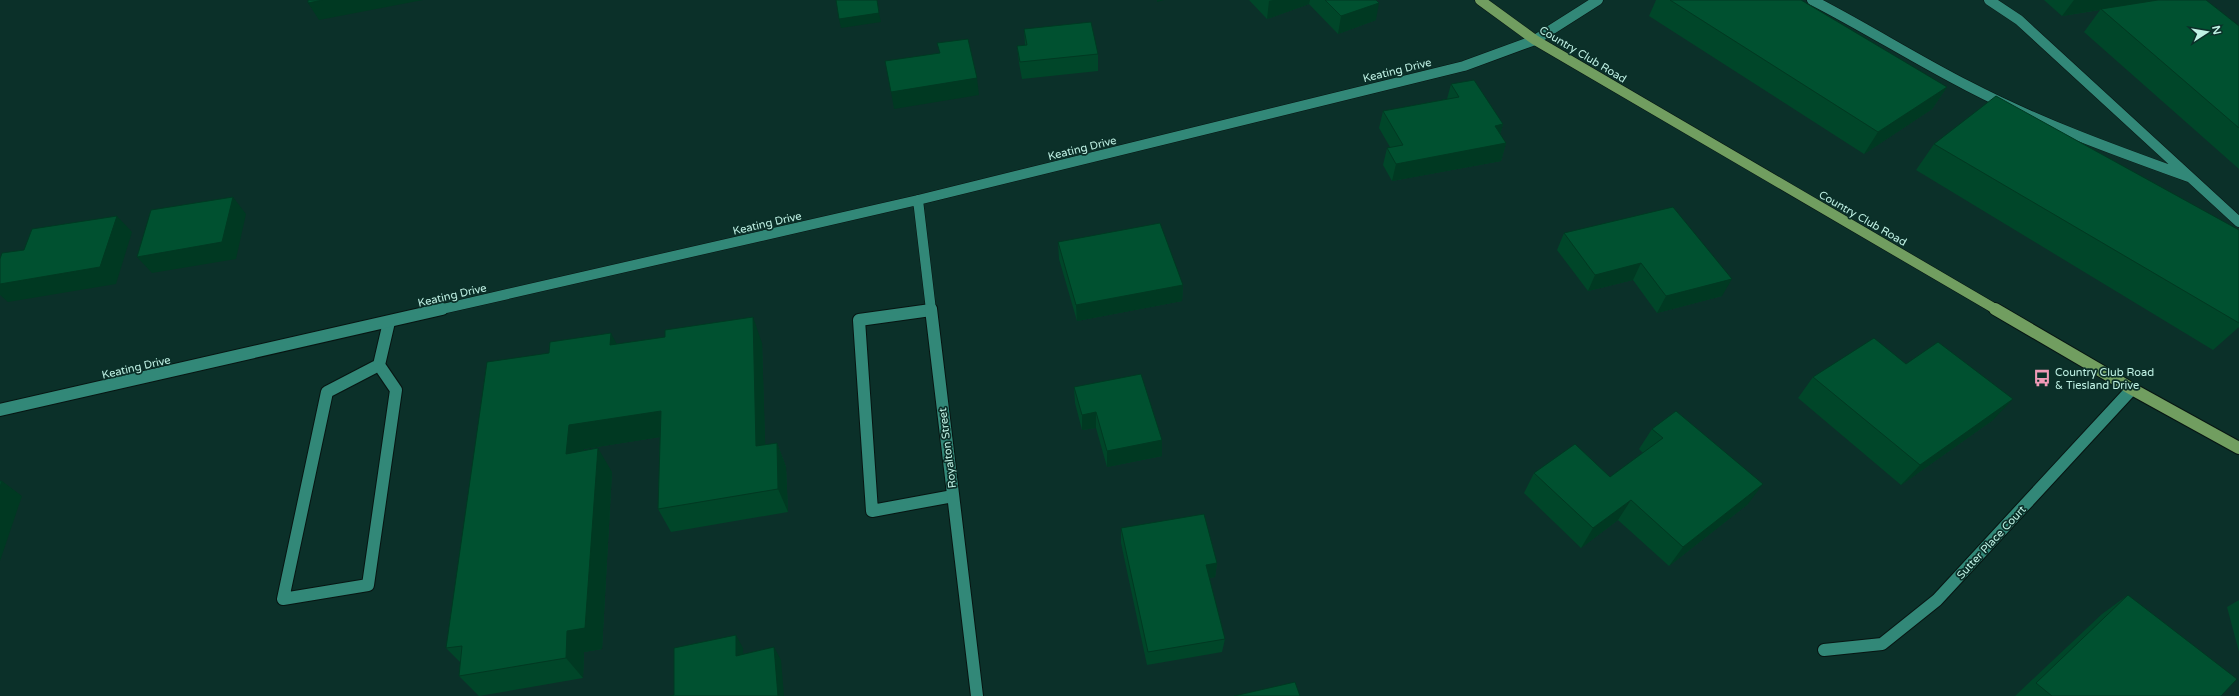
<svg xmlns="http://www.w3.org/2000/svg" width="2239" height="696" font-family="'Varela Round',sans-serif">
<rect width="100%" height="100%" fill="#0b3029"/>
<g fill="none" stroke-linecap="round" stroke-linejoin="round">
<g stroke="#071512" stroke-width="11">
<path id="service-far1" d="M 1812,0 C 1865,27 1915,59 1968,86 C 2039,123 2114,150 2189,177
M 1989,0 L 2019,20 L 2239,222
M 1535,40 L 1598,0"/>
</g>
<g stroke="#071512" stroke-width="14">
<path id="service" d="M 931,310 L 859,320 L 872,511 L 953,496
M 379,365 L 396,390 L 368,585 L 283,599 L 327,392 Z
M 379,365 L 389,322"/>
</g>
<g stroke="#071512" stroke-width="11">
<path id="minor-far1" d="M 918,200 L 931,310
M 438,310 L 918,200 L 1464,66 L 1535,40"/>
</g>
<g stroke="#071512" stroke-width="14">
<path id="minor" d="M 931,309 L 977,696
M 0,410 L 442,309
M 1824,650 L 1882,644 L 1937,600 L 2132,389"/>
</g>
<g stroke="#071512" stroke-width="11">
<path id="primary-far1" d="M 1480,0 L 1535,40 L 1997,310"/>
</g>
<g stroke="#071512" stroke-width="14">
<path id="primary" d="M 1995,309 L 2132,389 L 2239,448"/>
</g>
<use href="#service-far1" stroke="#328878" stroke-width="10"/>
<use href="#service" stroke="#328878" stroke-width="12"/>
<use href="#minor-far1" stroke="#328878" stroke-width="10"/>
<use href="#minor" stroke="#328878" stroke-width="12"/>
<use href="#primary-far1" stroke="#719e60" stroke-width="10"/>
<use href="#primary" stroke="#719e60" stroke-width="12"/>
</g>
<path fill="#004629" d="M 1249,0 L 1376,0 L 1376,20 L 1338,34 L 1309,4 L 1267,19 Z
M 1656,0 L 1801,0 L 1947,87 L 1932,109 L 1864,154 L 1649,16 Z
M 2044,0 L 2206,0 L 2239,26 L 2239,169 L 2084,32 L 2100,10 L 2062,16 Z
M 1024,29 L 1098,54 L 1098,71 L 1022,79 L 1019,63 L 1017,46 L 1025,45 Z
M 1451,84 L 1503,124 L 1500,134 L 1506,143 L 1501,161 L 1392,181 L 1383,165 L 1387,148 L 1390,147 L 1379,128 L 1383,111 L 1447,99 Z
M 1934,144 L 2239,230 L 2239,327 L 2213,350 L 1916,170 Z
M 1564,233 L 1722,296 L 1657,313 L 1633,280 L 1588,291 L 1557,250 Z
M 1058,242 L 1183,285 L 1182,301 L 1077,321 L 1059,259 Z
M 762,343 L 765,445 L 777,443 L 786,467 L 788,512 L 671,532 L 658,509 L 660,437 L 584,449 L 584,451 L 612,472 L 602,649 L 584,652 L 583,678 L 479,696 L 459,676 L 460,662 L 446,648 L 617,344 Z
M 1906,364 L 1993,420 L 1901,485 L 1798,398 L 1813,377 Z
M 1074,387 L 1162,440 L 1162,456 L 1107,467 L 1096,428 L 1082,430 L 1075,403 Z
M 1652,429 L 1748,504 L 1669,566 L 1618,520 L 1581,548 L 1524,493 L 1534,473 L 1610,477 L 1643,453 L 1639,449 Z
M 1121,528 L 1217,563 L 1215,577 L 1209,578 L 1225,639 L 1222,652 L 1147,665 L 1121,543 Z
M 2128,595 L 2221,696 L 2015,696 L 2102,614 Z
M 2239,600 L 2239,652 L 2227,607 Z"/>
<path fill="#003922" d="M 323,0 L 423,0 L 319,20 L 308,3 Z
M 1157,0 L 1164,0 L 1157,2 Z
M 1273,0 L 1310,0 L 1309,4 L 1267,19 L 1269,1 Z
M 2074,0 L 2159,0 L 2062,16 Z
M 1379,3 L 1376,20 L 1338,34 L 1341,16 Z
M 879,13 L 881,22 L 841,28 L 839,19 Z
M 977,78 L 979,95 L 894,109 L 891,92 Z
M 1947,87 L 1932,109 L 1864,154 L 1878,132 Z
M 1503,124 L 1498,141 L 1495,126 Z
M 1506,143 L 1501,161 L 1392,181 L 1396,164 Z
M 233,197 L 246,214 L 236,259 L 152,273 L 137,257 Z
M 117,216 L 132,232 L 116,284 L 8,302 L 0,295 L 0,284 Z
M 1641,263 L 1633,280 L 1588,291 L 1595,275 Z
M 1732,279 L 1722,296 L 1657,313 L 1666,296 Z
M 1183,285 L 1182,301 L 1077,321 L 1076,305 Z
M 753,317 L 762,343 L 766,470 L 756,446 Z
M 611,333 L 624,358 L 610,345 Z
M 2013,399 L 1993,420 L 1901,485 L 1920,465 Z
M 661,411 L 673,435 L 584,449 L 582,477 L 566,454 L 569,425 Z
M 1096,412 L 1096,428 L 1082,430 L 1082,415 Z
M 1162,440 L 1162,456 L 1107,467 L 1107,451 Z
M 777,443 L 786,467 L 788,512 L 778,489 Z
M 598,448 L 612,472 L 602,649 L 584,652 L 583,678 L 566,658 L 567,631 Z
M 2,481 L 22,496 L 0,561 L 0,487 Z
M 1763,484 L 1748,504 L 1669,566 L 1683,547 Z
M 1631,500 L 1618,520 L 1581,548 L 1593,528 Z
M 1217,563 L 1215,577 L 1205,579 L 1206,565 Z
M 736,635 L 743,648 L 744,669 L 736,656 Z
M 774,647 L 781,660 L 784,696 L 778,696 Z"/>
<path fill="#005130" stroke="#003922" d="M 308,0 L 323,0 L 308,3 Z
M 836,0 L 877,0 L 879,13 L 839,19 Z
M 1325,0 L 1376,0 L 1379,3 L 1341,16 Z
M 1670,0 L 1801,0 L 1947,87 L 1878,132 Z
M 2158,0 L 2206,0 L 2239,26 L 2239,128 L 2101,9 Z
M 1091,22 L 1098,54 L 1020,62 L 1017,46 L 1027,45 L 1024,29 Z
M 968,39 L 977,78 L 891,92 L 885,61 L 940,53 L 937,43 Z
M 1474,80 L 1503,124 L 1495,126 L 1506,143 L 1396,164 L 1387,148 L 1403,145 L 1383,111 L 1459,97 L 1451,84 Z
M 1996,96 L 2239,230 L 2239,323 L 1934,144 Z
M 233,197 L 222,242 L 137,257 L 151,210 Z
M 1673,207 L 1732,279 L 1666,296 L 1641,263 L 1595,275 L 1564,233 Z
M 117,216 L 100,267 L 0,284 L 0,259 L 2,253 L 24,250 L 32,229 Z
M 1160,223 L 1183,285 L 1076,305 L 1058,242 Z
M 753,317 L 756,446 L 777,443 L 778,489 L 658,509 L 661,411 L 569,425 L 566,454 L 598,448 L 585,628 L 567,631 L 566,658 L 459,676 L 462,646 L 446,648 L 487,362 L 549,353 L 550,342 L 611,333 L 610,345 L 665,337 L 665,330 Z
M 1874,338 L 1906,364 L 1938,342 L 2013,399 L 1920,465 L 1813,377 Z
M 1141,374 L 1162,440 L 1107,451 L 1096,412 L 1082,415 L 1074,387 Z
M 1676,411 L 1763,484 L 1683,547 L 1631,500 L 1593,528 L 1534,473 L 1575,444 L 1610,477 L 1663,438 L 1652,429 Z
M 0,481 L 2,481 L 0,487 Z
M 1204,514 L 1217,563 L 1206,565 L 1225,639 L 1148,652 L 1121,528 Z
M 2128,595 L 2237,679 L 2221,696 L 2052,696 L 2036,683 Z
M 736,635 L 736,656 L 774,647 L 778,696 L 670,696 L 674,695 L 674,648 Z
M 1295,682 L 1300,696 L 1234,696 Z"/>
<defs>
<g id="bus-bare" transform="scale(1.38)"><path d="M-5-6H5V4H4V6H2V4H-2V6H-4V4H-5ZM-3.5-4V0h7V-4ZM-3.5 1.2v1.5H-2V1.2ZM2 1.2v1.5H3.5V1.2Z" fill="#f09ab7" stroke="#0b3029" stroke-width="2.5" paint-order="stroke"/></g>
</defs>
<g fill-rule="evenodd">
<use href="#bus-bare" x="2042" y="378"/>
</g>
<g text-anchor="middle" stroke-width="3.5" stroke-linejoin="round" paint-order="stroke">
<g font-size="11" fill="#c0f2e5" stroke="#0b3029">
<text transform="translate(1583 54) rotate(31)" y="4">Country Club Road</text>
<text transform="translate(1397 70) rotate(-14)" y="4">Keating Drive</text>
<text transform="translate(1082 148) rotate(-14)" y="4">Keating Drive</text>
<text transform="translate(1863 218) rotate(30)" y="4">Country Club Road</text>
<text transform="translate(767 223) rotate(-13)" y="4">Keating Drive</text>
<text transform="translate(452 295) rotate(-13)" y="4">Keating Drive</text>
<text transform="translate(136 367) rotate(-13)" y="4">Keating Drive</text>
<text transform="translate(947 448) rotate(-97)" y="4">Royalton Street</text>
<text transform="translate(1991 542) rotate(-47)" y="4">Sutter Place Court</text>
</g>
<g font-size="11" fill="#c0f2e5" stroke="#0b3029" text-anchor="start">
<text x="2055" y="376">Country Club Road<tspan x="2055" dy="13">&amp; Tiesland Drive</tspan></text>
</g>
</g>
<g transform="translate(2207 32) rotate(78)" stroke="#0b3029" stroke-width="3" paint-order="stroke">
<path d="M0-3L7 15L0 10L-7 15Z" fill="#c0f2e5"/>
<text y="-6" font-size="11" font-weight="bold" text-anchor="middle" fill="#c0f2e5">N</text>
</g>
</svg>
